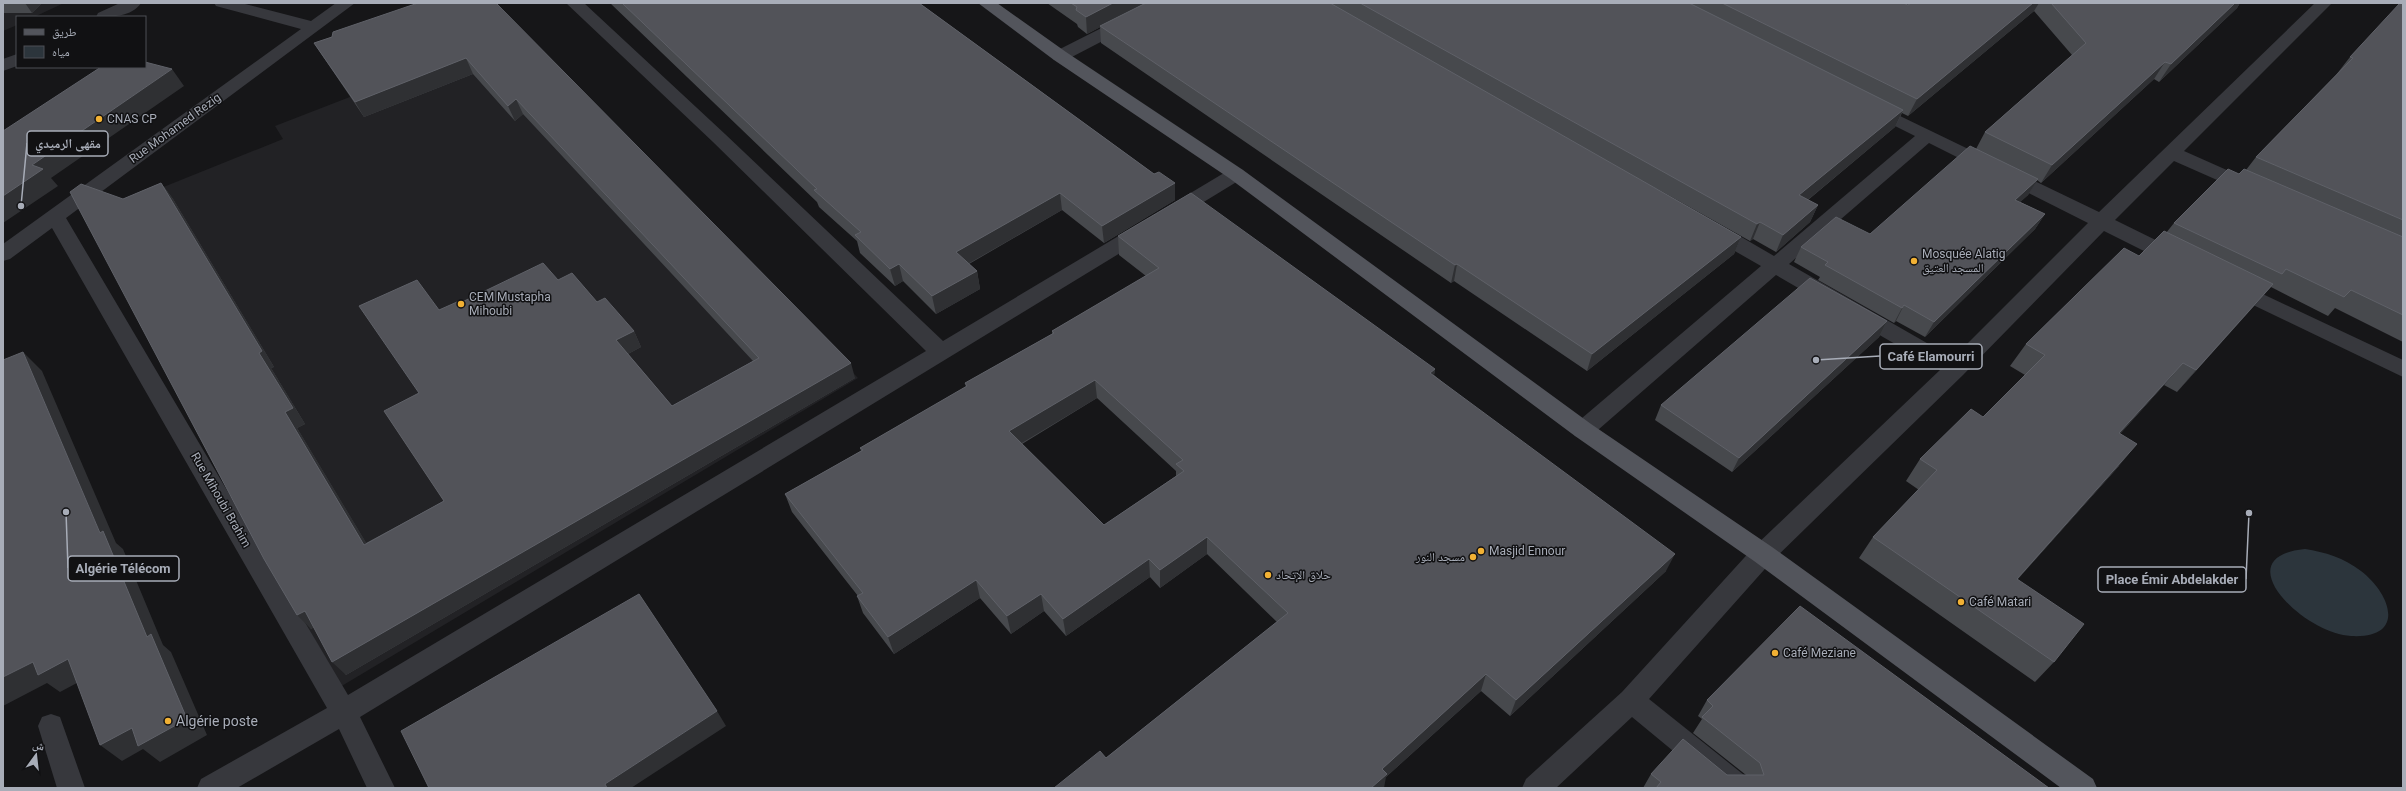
<svg xmlns="http://www.w3.org/2000/svg" width="2406" height="791" font-family="Roboto,'Noto Naskh Arabic',sans-serif">
<rect width="100%" height="100%" fill="#161618"/>
<path fill="#222225" d="M 3,3 L 64,3 L 34,17 L 17,17 L 17,25 L 3,31 Z
M 492,3 L 858,378 L 340,687 L 89,217 L 283,139 L 275,126 L 466,52 Z"/>
<path fill="#2c353c" d="M 2305,549 C 2325,552 2344,558 2361,571 C 2392,595 2406,639 2351,636 C 2306,635 2223,557 2305,549 Z"/>
<g fill="none" stroke-linecap="round" stroke-linejoin="round">
<path fill="#37383d" fill-rule="evenodd" d="M 120,3 L 141,3 C 132,17 111,17 96,17 L 98,13 Z
M 214,3 L 241,3 L 311,21 L 336,3 L 355,3 L 66,218 L 348,695 L 926,351 L 713,142 L 566,3 L 584,3 L 725,134 L 943,341 L 1229,170 L 1236,168 L 1243,170 L 1245,174 L 1243,178 L 360,717 L 395,788 L 367,788 L 339,729 L 237,788 L 197,788 L 201,779 L 327,708 L 52,228 L 10,259 L 3,261 L 3,244 L 301,29 L 216,6 Z
M 1151,3 L 1172,3 L 1170,6 L 1066,60 L 1054,60 L 1051,56 L 1054,52 Z
M 2315,3 L 2332,3 L 2184,151 L 2256,183 L 2258,187 L 2256,191 L 2249,193 L 2242,191 L 2174,161 L 2115,220 L 2182,253 L 2185,258 L 2182,263 L 2175,265 L 2168,263 L 2104,231 L 1963,375 L 1772,561 L 1649,699 L 1749,779 L 1753,788 L 1718,788 L 1632,717 L 1556,788 L 1522,788 L 1526,779 L 1622,692 L 1754,547 L 1940,370 L 1776,275 L 1591,436 L 1583,439 L 1575,436 L 1572,430 L 1575,424 L 1761,266 L 1705,234 L 1702,229 L 1705,224 L 1712,222 L 1719,224 L 1774,256 L 1915,136 L 1865,111 L 1862,107 L 1865,103 L 1871,102 L 2099,212 ZM 1929,143 L 2088,223 L 1953,358 L 1789,264 Z
M 17,54 L 17,66 L 3,71 L 3,59 Z
M 2233,280 L 2403,360 L 2403,377 L 2226,292 L 2223,287 L 2226,282 Z
M 51,714 L 60,717 L 85,788 L 57,788 L 38,726 L 42,717 Z"/>
<path fill="#53555c" fill-rule="evenodd" d="M 978,3 L 997,3 L 1066,52 L 1243,170 L 1591,424 L 1772,547 L 2093,779 L 2097,788 L 2061,788 L 1754,561 L 1575,436 L 1229,178 L 1054,60 Z"/>
</g>
<path fill="#47494d" fill-rule="evenodd" d="M 3,3 L 42,3 L 32,13 L 3,13 Z
M 418,3 L 855,378 L 346,675 L 314,627 L 311,629 L 123,199 L 161,183 L 173,199 L 274,367 L 271,368 L 305,424 L 297,428 L 366,543 L 444,501 L 419,393 L 439,310 L 458,304 L 558,280 L 597,302 L 634,331 L 641,347 L 628,354 L 672,406 L 753,361 L 523,114 L 515,121 L 473,74 L 364,117 L 324,58 L 314,43 L 332,37 Z
M 610,3 L 919,3 L 1154,174 L 1175,183 L 1175,200 L 1104,243 L 1062,210 L 969,264 L 977,271 L 980,289 L 936,314 L 903,281 L 895,286 L 860,253 L 857,241 L 819,207 L 817,202 Z
M 1047,3 L 1903,3 L 1908,5 L 1911,3 L 2240,3 L 2237,8 L 2159,82 L 2154,79 L 2041,183 L 2037,180 L 2028,195 L 2020,202 L 2045,214 L 2035,229 L 1925,337 L 1896,321 L 1894,323 L 1818,280 L 1820,277 L 1794,262 L 1801,247 L 1870,234 L 1976,149 L 1985,132 L 2072,55 L 2034,11 L 1908,116 L 1902,113 L 1895,127 L 1808,200 L 1818,205 L 1810,222 L 1776,252 L 1753,239 L 1750,241 L 1652,186 L 1741,237 L 1734,254 L 1587,371 L 1454,281 L 1451,283 L 1101,43 L 1100,27 L 1087,34 L 1078,27 L 1077,24 Z
M 2403,3 L 2403,342 L 2335,308 L 2328,316 L 2271,287 L 2177,392 L 2164,385 L 2120,434 L 2119,466 L 2017,580 L 2054,662 L 2035,682 L 1859,558 L 1873,537 L 1919,490 L 1906,481 L 1920,459 L 1983,417 L 2025,375 L 2010,366 L 2026,344 L 2139,256 L 2166,233 L 2174,223 L 2239,174 L 2246,170 L 2256,157 L 2336,75 L 2350,57 Z
M 1118,236 L 1435,369 L 1434,375 L 1666,571 L 1510,716 L 1481,691 L 1386,777 L 1106,758 L 1277,622 L 1207,554 L 1160,588 L 1150,577 L 1066,636 L 1044,611 L 1011,634 L 980,598 L 894,654 L 863,613 L 857,596 L 858,596 L 792,512 L 785,494 L 861,451 L 860,448 L 966,387 L 965,383 L 1052,334 L 1052,331 L 1146,276 L 1119,255 ZM 1097,398 L 1176,471 L 1176,476 L 1104,525 L 1022,444 Z
M 1887,321 L 1879,337 L 1732,472 L 1655,420 L 1661,405 Z
M 1707,700 L 2049,788 L 1643,788 L 1651,774 L 1746,775 L 1693,733 L 1702,719 L 1698,716 Z"/>
<path fill="#2f3033" d="M 25,3 L 42,3 L 32,13 Z
M 1113,3 L 1148,3 L 1087,34 L 1086,17 Z
M 2033,3 L 2039,3 L 2034,11 L 1908,116 L 1917,99 Z
M 2235,3 L 2240,3 L 2237,8 L 2159,82 L 2171,64 Z
M 466,58 L 473,74 L 364,117 L 355,102 Z
M 2165,62 L 2154,79 L 2041,183 L 2052,165 Z
M 172,69 L 184,86 L 51,178 L 58,186 L 3,223 L 3,196 L 32,165 Z
M 516,99 L 523,114 L 515,121 L 508,106 Z
M 1903,110 L 1895,127 L 1792,213 L 1799,195 Z
M 2038,179 L 2028,195 L 2006,215 L 2015,200 Z
M 161,183 L 173,199 L 274,367 L 271,368 L 305,424 L 297,428 L 376,559 L 364,545 L 285,412 L 259,353 Z
M 1175,183 L 1175,200 L 1104,243 L 1102,226 Z
M 1060,193 L 1062,210 L 959,269 L 956,252 Z
M 1818,205 L 1810,222 L 1776,252 L 1783,235 Z
M 2045,214 L 2035,229 L 1925,337 L 1934,322 Z
M 1760,222 L 1753,239 L 1750,241 L 1757,224 Z
M 1741,237 L 1734,254 L 1587,371 L 1592,354 Z
M 899,264 L 903,281 L 895,286 L 890,269 Z
M 1457,264 L 1454,281 L 1451,283 L 1455,265 Z
M 977,271 L 980,289 L 936,314 L 932,296 Z
M 2273,284 L 2254,306 L 2177,392 L 2196,370 Z
M 1904,305 L 1896,321 L 1894,323 L 1902,308 Z
M 1887,321 L 1879,337 L 1732,472 L 1739,458 Z
M 634,331 L 641,347 L 624,356 L 616,340 Z
M 23,352 L 42,371 L 116,543 L 123,549 L 163,645 L 171,652 L 207,735 L 160,762 L 143,749 L 122,761 L 100,745 L 147,637 L 100,533 Z
M 851,363 L 855,378 L 346,675 L 332,662 Z
M 2183,363 L 2164,385 L 2101,455 L 2119,433 Z
M 1435,369 L 1432,387 L 1430,373 Z
M 1095,380 L 1097,398 L 1012,449 L 1009,431 Z
M 2137,444 L 2119,466 L 1999,600 L 2017,579 Z
M 1207,537 L 1207,554 L 1160,588 L 1160,570 Z
M 1675,554 L 1666,571 L 1510,716 L 1516,700 Z
M 1149,559 L 1150,577 L 1066,636 L 1063,619 Z
M 976,580 L 980,598 L 894,654 L 888,637 Z
M 1041,594 L 1044,611 L 1011,634 L 1007,616 Z
M 305,611 L 318,625 L 311,629 L 297,615 Z
M 68,659 L 90,676 L 60,692 L 47,683 L 3,706 L 3,677 L 33,662 Z
M 1486,674 L 1481,691 L 1386,777 L 1384,788 L 1371,788 L 1382,769 Z
M 717,711 L 726,726 L 631,788 L 607,788 L 605,784 Z"/>
<path fill="#525359" stroke="#5f6168" fill-rule="evenodd" d="M 418,3 L 496,3 L 851,363 L 332,662 L 305,611 L 297,615 L 264,559 L 70,192 L 81,184 L 123,199 L 161,183 L 262,351 L 259,353 L 293,408 L 285,412 L 364,545 L 444,501 L 384,411 L 419,393 L 359,306 L 417,280 L 439,310 L 457,302 L 458,304 L 543,263 L 558,280 L 572,273 L 597,302 L 605,298 L 634,331 L 616,340 L 672,406 L 759,358 L 516,99 L 508,106 L 466,58 L 355,102 L 314,43 L 332,37 L 333,32 Z
M 622,3 L 919,3 L 1154,174 L 1159,172 L 1175,183 L 1102,226 L 1060,193 L 956,252 L 977,271 L 932,296 L 899,264 L 890,269 L 855,235 L 861,232 L 814,190 L 817,189 Z
M 1071,3 L 1113,3 L 1086,17 L 1076,10 L 1077,7 Z
M 1146,3 L 1330,3 L 1741,237 L 1592,354 L 1457,264 L 1455,265 L 1100,26 Z
M 1360,3 L 1689,3 L 1903,110 L 1799,195 L 1818,205 L 1783,235 L 1760,222 L 1757,224 Z
M 1722,3 L 1903,3 L 1908,5 L 1911,3 L 2033,3 L 1917,99 Z
M 2051,3 L 2235,3 L 2171,64 L 2165,62 L 2052,165 L 1985,132 L 2086,43 Z
M 2400,3 L 2403,3 L 2403,220 L 2256,157 L 2353,58 L 2350,57 Z
M 145,62 L 172,69 L 32,165 L 43,169 L 3,196 L 3,131 L 101,67 L 145,67 Z
M 1970,146 L 2038,179 L 2015,200 L 2045,214 L 1934,322 L 1904,305 L 1902,308 L 1825,265 L 1828,262 L 1801,247 L 1836,217 L 1870,234 Z
M 2228,169 L 2239,174 L 2244,169 L 2403,237 L 2403,315 L 2351,290 L 2344,297 L 2286,269 L 2282,274 L 2174,223 Z
M 1191,193 L 1435,369 L 1430,373 L 1675,554 L 1516,700 L 1486,674 L 1382,769 L 1387,774 L 1371,788 L 1054,788 L 1100,751 L 1106,758 L 1288,613 L 1207,537 L 1160,570 L 1149,559 L 1063,619 L 1041,594 L 1007,616 L 976,580 L 888,637 L 857,596 L 863,593 L 785,494 L 863,450 L 860,448 L 967,386 L 965,383 L 1054,333 L 1052,331 L 1159,268 L 1118,236 ZM 1095,380 L 1183,460 L 1176,464 L 1184,471 L 1104,525 L 1009,431 Z
M 2164,231 L 2273,284 L 2196,370 L 2183,363 L 2119,433 L 2137,444 L 2017,579 L 2084,624 L 2054,662 L 1873,537 L 1937,470 L 1920,459 L 1971,409 L 1983,417 L 2045,355 L 2026,344 L 2124,248 L 2139,256 Z
M 1810,278 L 1887,321 L 1739,458 L 1661,405 Z
M 23,352 L 100,533 L 103,531 L 147,637 L 151,634 L 187,719 L 138,746 L 132,728 L 100,745 L 68,659 L 38,675 L 33,662 L 3,677 L 3,360 Z
M 639,594 L 717,711 L 605,784 L 607,788 L 429,788 L 401,731 Z
M 1800,606 L 2049,788 L 1656,788 L 1661,782 L 1651,774 L 1683,739 L 1727,775 L 1764,775 L 1760,763 L 1702,717 L 1713,706 L 1707,700 Z"/>
<g fill="#f2b134" stroke="#111113" stroke-width="1.5">
<circle cx="99" cy="119" r="4"/>
<circle cx="1914" cy="261" r="4"/>
<circle cx="461" cy="304" r="4"/>
<circle cx="1481" cy="551" r="4"/>
<circle cx="1473" cy="557" r="4"/>
<circle cx="1268" cy="575" r="4"/>
<circle cx="1961" cy="602" r="4"/>
<circle cx="1775" cy="653" r="4"/>
<circle cx="168" cy="721" r="4"/>
</g>
<g text-anchor="middle" stroke-width="3" stroke-linejoin="round" paint-order="stroke">
<g font-size="12" fill="#a8adb8" stroke="#111113" text-anchor="start">
<text x="107" y="123">CNAS CP</text>
<text x="1922" y="258">Mosquée Alatig<tspan x="1922" dy="14">المسجد العتيق</tspan></text>
<text x="469" y="301">CEM Mustapha<tspan x="469" dy="14">Mihoubi</tspan></text>
<text x="1489" y="555">Masjid Ennour</text>
<text x="1465" y="561" text-anchor="end">مسجد النور</text>
<text x="1276" y="579">حلاق الإتحاد</text>
<text x="1969" y="606">Café Matari</text>
<text x="1783" y="657">Café Meziane</text>
</g>
<g font-size="12" fill="#a8adb8" stroke="#111113">
<text transform="translate(175 128) rotate(-36)" y="4">Rue Mohamed Rezig</text>
<text transform="translate(221 500) rotate(60)" y="4">Rue Mihoubi Brahim</text>
</g>
<g font-size="14" fill="#a8adb8" stroke="#111113" text-anchor="start">
<text x="176" y="726">Algérie poste</text>
</g>
</g>
<path fill="none" stroke="#a8adb8" stroke-width="1.5" d="M21 206L27 143M1816 360L1880 356M66 512L68 568M2249 513L2246 579"/>
<g fill="#a8adb8" stroke="#111113" stroke-width="1.5">
<circle cx="21" cy="206" r="4"/>
<circle cx="1816" cy="360" r="4"/>
<circle cx="66" cy="512" r="4"/>
<circle cx="2249" cy="513" r="4"/>
</g>
<g fill="#111113" stroke="#a8adb8" stroke-width="1.5">
<rect x="27" y="131" width="81" height="25" rx="4"/>
<rect x="1880" y="344" width="102" height="25" rx="4"/>
<rect x="68" y="556" width="111" height="25" rx="4"/>
<rect x="2098" y="567" width="148" height="25" rx="4"/>
</g>
<g font-size="13" text-anchor="middle" font-weight="bold" fill="#a8adb8">
<text x="68" y="148">مقهى الرميدي</text>
<text x="1931" y="361">Café Elamourri</text>
<text x="123" y="573">Algérie Télécom</text>
<text x="2172" y="584">Place Émir Abdelakder</text>
</g>
<rect width="2406" height="791" fill="none" stroke="#a8adb8" stroke-width="8"/>
<rect x="16" y="16" width="130" height="52" fill="#111113" stroke="#4d4f55"/>
<rect x="24" y="29" width="20" height="6" fill="#53555c" stroke="#4d4f55"/>
<text x="52" y="36" font-size="12" fill="#a8adb8">طريق</text>
<rect x="24" y="46" width="20" height="12" fill="#2c353c" stroke="#4d4f55"/>
<text x="52" y="56" font-size="12" fill="#a8adb8">مياه</text>
<g transform="translate(36 755) rotate(15)" stroke="#111113" stroke-width="3" paint-order="stroke">
<path d="M0-3L7 15L0 10L-7 15Z" fill="#a8adb8"/>
<text y="-6" font-size="11" font-weight="bold" text-anchor="middle" fill="#a8adb8">ش</text>
</g>
</svg>
